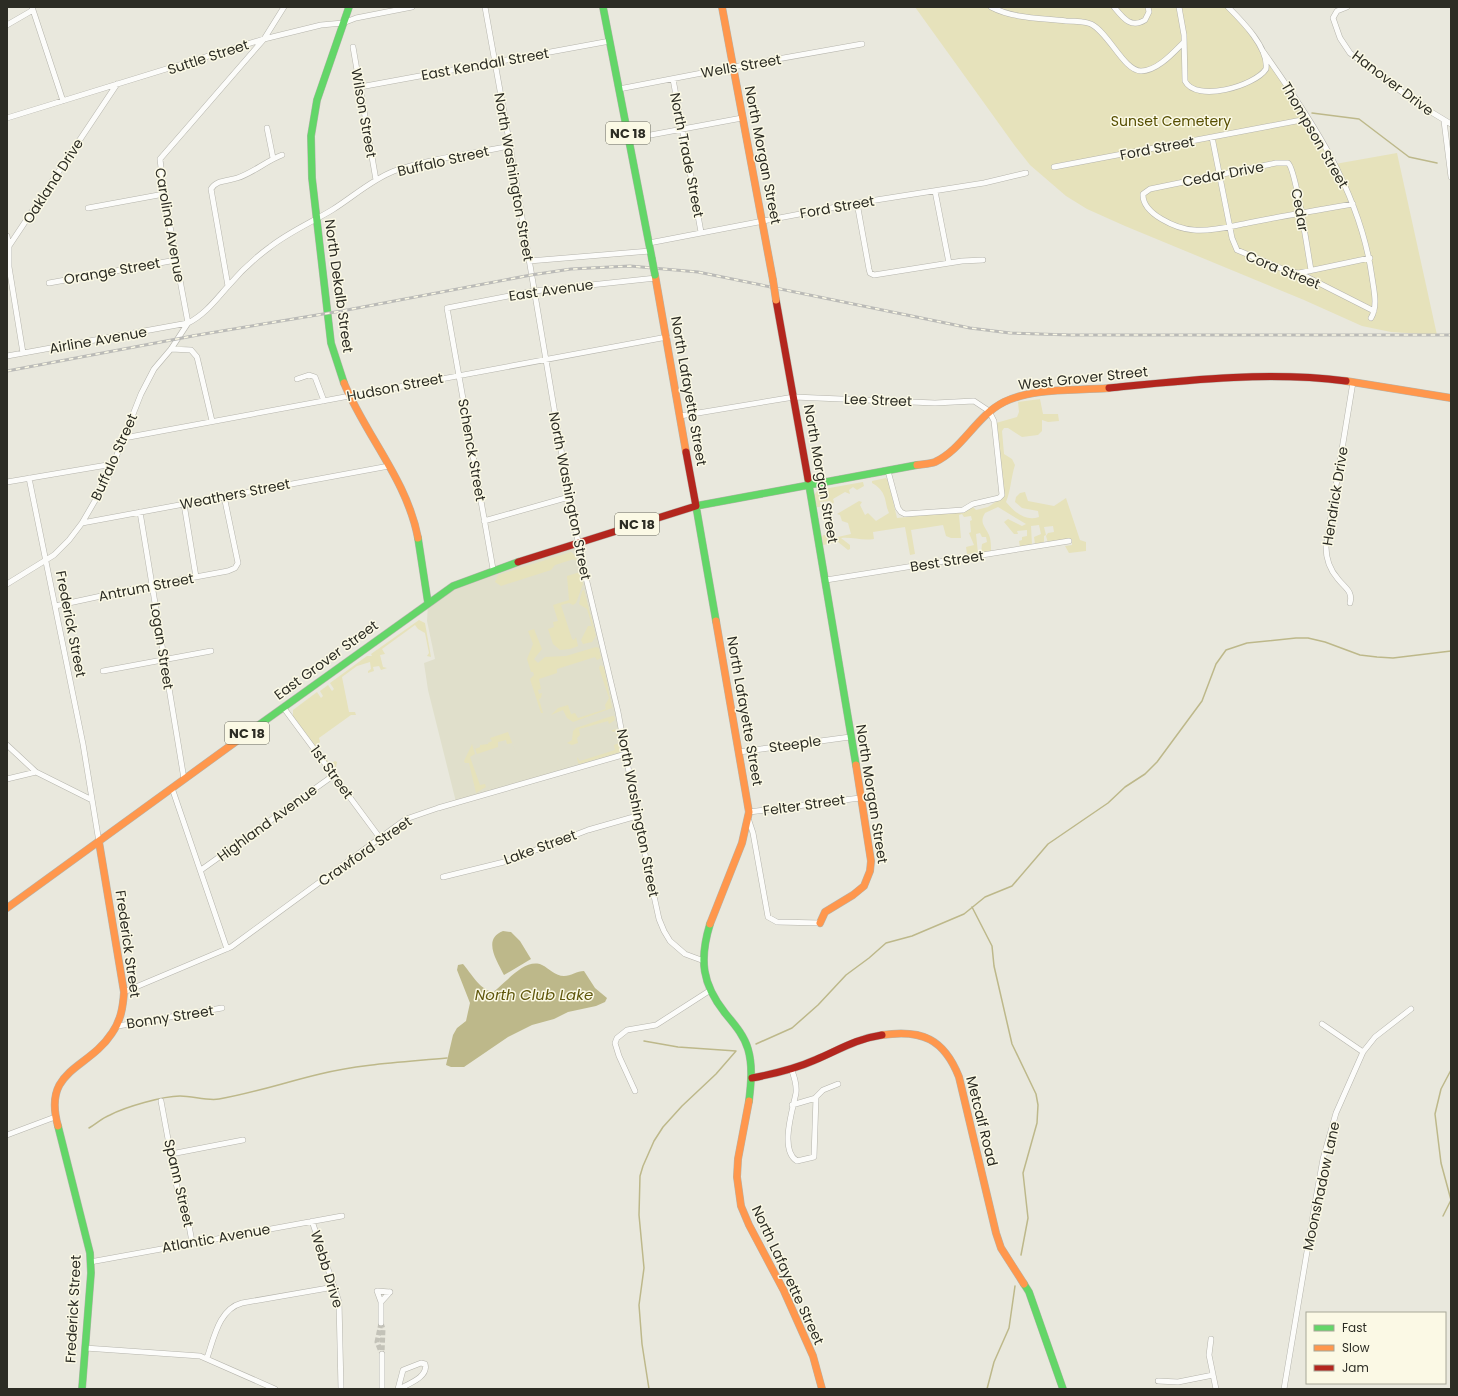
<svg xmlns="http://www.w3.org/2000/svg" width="1458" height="1396" font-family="Poppins,sans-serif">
<rect width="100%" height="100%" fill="#e9e8dd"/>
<path fill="#e0dfcb" d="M 578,543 L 626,754 L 456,802 L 428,690 L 424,663 L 435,659 L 427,621 L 428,603 L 453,586 Z"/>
<path fill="#e6e2bb" d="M 915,7 L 1228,7 L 1247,26 L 1335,164 L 1397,153 L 1437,335 L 1391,332 L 1362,326 L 1304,300 L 1125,226 L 1087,209 L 1066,196 L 1030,165 L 1015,146 Z
M 1040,399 L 1043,414 L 1058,414 L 1059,421 L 1048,422 L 1042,420 L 1042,431 L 1038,435 L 1022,437 L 1008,428 L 1004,428 L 1002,431 L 1004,454 L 1012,459 L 1015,465 C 1011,477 1011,490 1006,502 C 1014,512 1026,522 1039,517 L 1038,511 L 1022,508 L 1015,502 L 1016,497 L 1020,493 L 1025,492 L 1028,501 L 1054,506 L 1066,498 L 1080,540 L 1086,542 L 1086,551 L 1069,553 L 1065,546 L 1072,545 L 1072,539 L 1048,543 L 1046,536 L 1048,533 L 1054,532 L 1053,526 L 1044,527 L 1046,535 L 1044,536 L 1044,543 L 1035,544 L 1034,537 L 1041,534 L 1039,525 L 1031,526 L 1032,545 L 1020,547 L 1019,541 L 1022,540 L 1022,537 L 1027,536 L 1027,530 L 1017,531 L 1018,534 L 1014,534 L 1004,522 L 1008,519 L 1022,526 L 1026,524 L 998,507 L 985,513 C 979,523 985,526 989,535 C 991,539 991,547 991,552 L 981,553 L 982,544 L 987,542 L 986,537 L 982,537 L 980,533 L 976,534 L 978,553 L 967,554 L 966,547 L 974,545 L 969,533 L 971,532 L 970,521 L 972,520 L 971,516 L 964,517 L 962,514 L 959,515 L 961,538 L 951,538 L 946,536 L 943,525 L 911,530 L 915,554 L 910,555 L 905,527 L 873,532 L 874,539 C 861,541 854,537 841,538 L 850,545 L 850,549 L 848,550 L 838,542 L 823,545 L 822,537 L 823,535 L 827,535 L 829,539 L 851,534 L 848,523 L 842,521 L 840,515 L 837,514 L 859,501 L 862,502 L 860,505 L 865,515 L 868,513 L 876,521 L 889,513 C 884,502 888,492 872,483 L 872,481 L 886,478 L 888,480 L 897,518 L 965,511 L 973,507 L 976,510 L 988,507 L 1000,499 L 996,423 L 1017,417 L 1019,412 L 1018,402 Z
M 863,482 L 864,486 L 857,490 L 853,487 L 849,490 L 850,494 L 845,492 L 833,499 L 834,502 L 833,504 L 830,501 L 820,502 L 821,507 L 817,507 L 814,495 L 818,490 Z
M 571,552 L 576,556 L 577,562 L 574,559 L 555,565 L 551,570 L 501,586 L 495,582 L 498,575 Z
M 580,572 L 583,584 L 576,603 L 573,605 L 569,603 L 561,605 L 572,639 L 574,640 L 576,637 L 578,646 L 570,649 L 560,650 L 553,644 L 548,629 L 554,627 L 553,622 L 558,621 L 553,605 L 569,600 L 567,576 Z
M 584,590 L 596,636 L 592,642 L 583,644 L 581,640 L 588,626 L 592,626 L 587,609 L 579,604 L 582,591 Z
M 419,620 L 425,623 L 431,657 L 427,656 L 429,653 L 425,633 L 418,629 L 415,625 L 382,649 L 385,654 L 380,655 L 383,667 L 387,668 L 381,670 L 379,666 L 373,667 L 374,671 L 368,673 L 368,671 L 371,669 L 370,662 L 357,666 L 342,677 L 349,712 L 355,712 L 356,715 L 351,715 L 319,738 L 320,742 L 317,745 L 330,764 L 335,761 L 337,762 L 336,767 L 330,767 L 293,716 L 293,710 L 317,692 L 321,698 L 323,696 L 320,691 L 328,685 L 332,691 L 334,689 L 330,683 L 367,656 L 372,656 L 371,654 Z
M 534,629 L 542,649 L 534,659 L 538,663 L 545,657 L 566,656 L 596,647 L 599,648 L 601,658 L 597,660 L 595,657 L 557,669 L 557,673 L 539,679 L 541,689 L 538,690 L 539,694 L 542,693 L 541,698 L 539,699 L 543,713 L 541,713 L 530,679 L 534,675 L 533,672 L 531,672 L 527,659 L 533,644 L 528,631 Z
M 600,665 L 604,667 L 612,708 L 573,722 L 567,718 L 563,710 L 551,715 L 558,708 L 568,705 L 571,714 L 575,713 L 578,718 L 606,709 L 605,705 L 609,698 L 599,668 Z
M 612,716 L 614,716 L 615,720 L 609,724 L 608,721 L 579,729 L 580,735 L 577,738 L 578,743 L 572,745 L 567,743 L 572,740 L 573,731 L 576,728 Z
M 615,729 C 620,733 622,746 620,752 L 580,764 L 578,763 L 577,757 L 580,761 L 615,750 L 614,745 L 619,743 L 616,732 L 611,731 Z
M 508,732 L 517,756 L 512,743 L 507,744 L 506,740 L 498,742 L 498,747 L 477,754 L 473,743 L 475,749 L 480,747 L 480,745 L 488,744 L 488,743 L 492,741 L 490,738 Z
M 472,744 L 475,754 L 470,757 L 480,785 L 485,784 L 486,787 L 476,793 L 469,763 L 465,763 L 464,761 Z"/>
<path fill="#bdb88a" d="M 503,931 L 511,932 L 520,941 L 531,959 L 504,975 C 497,961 482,939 503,931 Z
M 463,964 C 471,973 480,990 493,992 C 505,984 525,957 542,965 C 550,969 555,976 564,976 C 571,976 577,971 584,971 L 595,988 L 607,998 L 605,1002 L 596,1006 L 568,1012 L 554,1019 L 532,1025 L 508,1037 L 464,1067 L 451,1067 L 446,1065 L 453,1035 L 457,1028 L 466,1021 L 470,1003 L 457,970 L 458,965 Z"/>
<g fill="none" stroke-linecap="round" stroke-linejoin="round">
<path stroke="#bdb88a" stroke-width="1.5" d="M 1312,113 L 1359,119 L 1409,157 L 1437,163
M 972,907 L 992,946 L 994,966 L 1012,1044 L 1036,1094 L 1038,1105 L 1037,1123 L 1023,1173 L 1028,1218 L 1021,1255
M 644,1041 L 678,1047 L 736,1051 L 716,1074 L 682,1106 L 663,1127 L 654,1141 L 643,1166 L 640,1176 L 639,1215 L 644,1268 L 639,1305 L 642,1344 L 649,1389
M 756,1044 L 792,1028 L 818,1005 L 846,975 L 869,958 L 886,943 L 912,936 L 964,914 L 985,897 L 1012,886 L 1048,844 L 1108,803 L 1125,787 L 1145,774 L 1157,762 L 1202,701 L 1216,664 L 1226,650 L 1247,643 L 1296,638 L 1308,638 L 1325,642 L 1360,655 L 1377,657 L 1393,658 L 1451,651
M 89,1128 C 96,1124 102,1118 110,1115 C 125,1107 163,1096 180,1096 C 193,1096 207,1101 219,1099 C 254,1093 286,1082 320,1074 C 361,1064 405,1062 447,1058
M 1443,1216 L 1451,1200 L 1441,1163 L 1435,1114 L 1441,1089 L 1451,1070
M 987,1389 L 994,1362 L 1009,1328 L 1015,1286"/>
<path stroke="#c3c2b8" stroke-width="5" stroke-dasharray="5 2.5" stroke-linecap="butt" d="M 381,1323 L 377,1342 L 382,1354
M 381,1323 L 383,1329 L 382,1354"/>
<g stroke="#b5b4ac" stroke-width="6">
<path id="street" d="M 32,7 L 63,101
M 485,7 L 510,146 L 569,497 L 582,561 L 618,712 L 637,816 L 654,896 L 659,919 L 664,931 L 670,941 L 685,954 L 704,961
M 991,7 C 1014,19 1042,18 1066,21 C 1074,21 1083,21 1091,24 C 1109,33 1124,71 1141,71 C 1157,71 1173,53 1183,43
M 1114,7 C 1123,18 1131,29 1145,20 L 1149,12 L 1148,7
M 1179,7 L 1184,35 L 1185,81 C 1196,103 1255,86 1266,69 C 1269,48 1242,21 1228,7
M 1347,7 L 1337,11 L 1333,18 L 1340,38 L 1350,53 L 1418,104 L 1451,124
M 7,25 L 33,10
M 353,47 L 376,180
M 1262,50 C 1311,119 1360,191 1372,277 C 1374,291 1378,306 1371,318
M 673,79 L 701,232
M 360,87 L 610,41
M 619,89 L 733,67 L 862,44
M 7,118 L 264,39 L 321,25 L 343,23 L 356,18 L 412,7
M 1444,121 L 1451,177
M 267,128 L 273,158
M 1212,137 L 1232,238 L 1237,250 L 1290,272 L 1299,273 L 1374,311
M 629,139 L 742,118
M 1054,167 L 1307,119
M 935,191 L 949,263
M 857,203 L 869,269 L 870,273 L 874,275 L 962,261 L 983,260
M 88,208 L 164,194
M 7,236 L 9,246
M 649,243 L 857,203 L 984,183 L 1026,173
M 529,261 L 650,251
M 1311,270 C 1308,254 1296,169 1288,163 L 1276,163 L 1150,189 L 1143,194 C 1142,214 1177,229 1194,230 C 1211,232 1232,226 1248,223 C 1283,216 1318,210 1353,204
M 1299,273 L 1370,258
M 49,283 L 176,260
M 228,286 L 211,189 C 216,180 228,181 237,178 C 253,173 266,161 282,155
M 171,349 L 191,350 L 197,357 L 212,421
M 23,353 L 9,267 L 9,246 L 117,84
M 7,356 L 188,323 C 206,314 217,298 230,284 C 242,270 255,258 270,247 C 289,232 312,222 332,210 C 353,197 371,180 394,171 C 431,158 472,154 510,146
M 297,379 L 309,375 L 315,377 L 324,401
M 680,416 L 794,397 L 935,403 L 974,401 L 989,411 L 994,421 L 1002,495 L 999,498 L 973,504 L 963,510 L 905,514 L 901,512 L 898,508 L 888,471
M 124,438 L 667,337
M 29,478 L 83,744 L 99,842
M 7,482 L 113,464
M 184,504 L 196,577
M 140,512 L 184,779
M 484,521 L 569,497
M 82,523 L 389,466
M 493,569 L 447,308 L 534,291 L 656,278
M 826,580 L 1069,541
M 7,584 L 54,555 L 69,540 L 82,523 L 107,480 L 141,394 L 154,369 L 171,349 L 188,323 L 164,194 L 160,159 L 264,39 L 284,7
M 1350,603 C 1353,591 1345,588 1338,579 C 1330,570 1326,559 1326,547 L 1353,382
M 55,606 L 152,585 L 228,571 L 235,568 L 238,563 L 224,496
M 103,671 L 211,651
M 283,707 L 380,838
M 7,745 L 36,772 L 92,800
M 739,752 L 850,737
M 7,779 L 36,772
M 172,788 L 227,949
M 749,812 L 860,798
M 749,821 L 753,833 L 768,917 L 777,922 L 820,923
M 201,870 L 334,775
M 443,877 L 504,862 L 588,830 L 637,816
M 124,992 L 231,947 L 406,819 L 438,808 L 626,754
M 1322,1024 L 1363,1052
M 118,1026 L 222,1008
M 791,1068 C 794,1076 797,1084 796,1093 C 793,1109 779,1150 797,1161 L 814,1157 L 816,1097 L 823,1090 L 838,1084
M 635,1091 L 619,1056 L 615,1043 L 617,1038 L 627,1030 L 656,1025 L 709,991
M 161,1101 L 178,1193 L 183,1192 L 192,1242
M 792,1105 L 816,1098
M 7,1135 L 55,1117
M 171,1154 L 243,1140
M 312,1221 L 339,1302 L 341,1389
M 90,1262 L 342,1216
M 381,1302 L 377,1291 L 390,1292
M 381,1323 L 381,1302 L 390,1292
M 1211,1339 L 1209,1355 L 1216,1389
M 85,1348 L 200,1356 L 275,1389
M 382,1354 L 382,1389
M 207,1358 C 214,1338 219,1309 242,1303 L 334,1287
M 1158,1381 L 1178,1382 L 1213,1375
M 398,1389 L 403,1370 L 421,1363 L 425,1364 C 429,1377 408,1384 399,1389
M 1284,1389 L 1316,1198 L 1323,1159 L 1336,1113 L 1363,1052 L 1375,1037 L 1411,1009"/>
</g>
<g stroke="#b5b4ac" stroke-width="8">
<path id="fast" d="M 603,7 L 652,259
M 344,383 L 331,343 L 312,178 L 311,136 L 317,100 L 349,7
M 808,479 L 856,765
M 418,538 L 428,603
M 716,621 L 696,506 L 917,465
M 256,727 L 453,586 L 518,562
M 710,924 C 699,960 702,984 725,1013 C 734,1024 744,1035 748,1049 C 753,1066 751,1084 749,1101
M 58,1126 L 90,1253 L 91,1273 L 82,1389
M 1024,1284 L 1029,1292 L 1063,1389"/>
</g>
<g stroke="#b5b4ac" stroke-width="8">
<path id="slow" d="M 722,7 L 773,280
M 655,275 L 686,452
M 1346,381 L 1451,398
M 344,383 C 366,436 407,480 418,538
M 917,465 C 922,464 930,464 935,462 C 963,449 976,416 1004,402 C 1035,387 1075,391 1109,388
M 7,908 L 256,727
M 820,923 L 825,912 L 853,895 L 864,886 L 870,871 L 871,861 L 856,765
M 710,924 L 742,843 L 749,812 L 716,621
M 882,1035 C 922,1029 944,1039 959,1077 L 996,1233 L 1001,1248 L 1024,1284
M 749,1101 L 738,1159 L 737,1177 L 741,1206 L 749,1225 L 784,1291 L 813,1356 L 822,1389
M 58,1126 C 42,1069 88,1070 112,1033 C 121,1020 123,1007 124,992 L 99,842"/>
</g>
<g stroke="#b5b4ac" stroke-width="8">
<path id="jam" d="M 776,300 L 808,479
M 1109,388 C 1188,380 1267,371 1346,381
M 518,562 L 696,506 L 686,452
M 752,1078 C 773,1074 795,1069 815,1060 C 839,1050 855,1039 882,1035"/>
</g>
<use href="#street" stroke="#fcfcfa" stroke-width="5"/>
<use href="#fast" stroke="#63d668" stroke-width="7"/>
<use href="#slow" stroke="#ff974d" stroke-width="7"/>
<use href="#jam" stroke="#b3261e" stroke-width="7"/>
<g stroke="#babab7" stroke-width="3">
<path id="rail" d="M 192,336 L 347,310 L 531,275 L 571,269 L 630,266 L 698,272 L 970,328 L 1010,333 L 1070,335 L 1451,335
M 7,371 L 198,335"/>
</g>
<use href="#rail" stroke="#fbf9e5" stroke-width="1.5" stroke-dasharray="4.5" stroke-linecap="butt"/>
<g stroke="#b5b4ac" stroke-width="8" stroke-linecap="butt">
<path id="fast-bridge" d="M 652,259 L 655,275"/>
</g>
<g stroke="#b5b4ac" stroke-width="8" stroke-linecap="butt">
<path id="slow-bridge" d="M 773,280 L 776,300"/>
</g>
<use href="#fast-bridge" stroke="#63d668" stroke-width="7"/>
<use href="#slow-bridge" stroke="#ff974d" stroke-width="7"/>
</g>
<g text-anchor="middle" stroke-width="3" stroke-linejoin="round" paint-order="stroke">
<g fill="#fbf9e5" stroke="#6a6a5e" stroke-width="1">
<rect x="606" y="122" width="44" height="22" rx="3"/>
<rect x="615" y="513" width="44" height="22" rx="3"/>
<rect x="225" y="722" width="44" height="22" rx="3"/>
</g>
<g font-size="13" font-weight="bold" fill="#2c2c24">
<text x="628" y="138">NC 18</text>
<text x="637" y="529">NC 18</text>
<text x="247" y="738">NC 18</text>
</g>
<g font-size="14" fill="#2c2c24" stroke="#fbf9e5">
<text transform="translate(208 57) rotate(-18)" y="5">Suttle Street</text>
<text transform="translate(485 64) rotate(-10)" y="5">East Kendall Street</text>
<text transform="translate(741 66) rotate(-10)" y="5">Wells Street</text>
<text transform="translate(1393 83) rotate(37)" y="5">Hanover Drive</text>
<text transform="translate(364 113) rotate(80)" y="5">Wilson Street</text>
<text transform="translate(1315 135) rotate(60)" y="5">Thompson Street</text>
<text transform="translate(1157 148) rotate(-11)" y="5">Ford Street</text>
<text transform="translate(687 155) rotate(79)" y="5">North Trade Street</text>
<text transform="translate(763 155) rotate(79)" y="5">North Morgan Street</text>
<text transform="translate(443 161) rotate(-13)" y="5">Buffalo Street</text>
<text transform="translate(1223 174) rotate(-11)" y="5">Cedar Drive</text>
<text transform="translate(514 177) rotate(80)" y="5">North Washington Street</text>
<text transform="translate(53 181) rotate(-57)" y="5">Oakland Drive</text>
<text transform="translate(837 207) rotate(-10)" y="5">Ford Street</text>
<text transform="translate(1300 210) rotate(80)" y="5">Cedar</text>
<text transform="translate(170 225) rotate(80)" y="5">Carolina Avenue</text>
<text transform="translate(1283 270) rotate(22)" y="5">Cora Street</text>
<text transform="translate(112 271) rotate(-10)" y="5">Orange Street</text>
<text transform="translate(339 286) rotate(82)" y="5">North Dekalb Street</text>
<text transform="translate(551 290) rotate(-8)" y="5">East Avenue</text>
<text transform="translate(98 340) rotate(-10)" y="5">Airline Avenue</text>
<text transform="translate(1083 378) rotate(-6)" y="5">West Grover Street</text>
<text transform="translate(395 387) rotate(-11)" y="5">Hudson Street</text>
<text transform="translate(689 391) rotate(80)" y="5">North Lafayette Street</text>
<text transform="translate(878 400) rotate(2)" y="5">Lee Street</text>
<text transform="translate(472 450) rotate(80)" y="5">Schenck Street</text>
<text transform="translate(114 457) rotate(-66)" y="5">Buffalo Street</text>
<text transform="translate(821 474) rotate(80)" y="5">North Morgan Street</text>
<text transform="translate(235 494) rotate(-11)" y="5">Weathers Street</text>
<text transform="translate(570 496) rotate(79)" y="5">North Washington Street</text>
<text transform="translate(1335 496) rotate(-81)" y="5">Hendrick Drive</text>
<text transform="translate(947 561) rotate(-9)" y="5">Best Street</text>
<text transform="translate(146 587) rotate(-11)" y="5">Antrum Street</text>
<text transform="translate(71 624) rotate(79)" y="5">Frederick Street</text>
<text transform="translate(162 646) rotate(81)" y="5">Logan Street</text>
<text transform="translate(326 660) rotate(-36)" y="5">East Grover Street</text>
<text transform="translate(745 711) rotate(80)" y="5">North Lafayette Street</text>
<text transform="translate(795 744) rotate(-8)" y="5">Steeple</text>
<text transform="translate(332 772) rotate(54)" y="5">1st Street</text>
<text transform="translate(872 794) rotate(81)" y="5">North Morgan Street</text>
<text transform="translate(804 805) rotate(-8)" y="5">Felter Street</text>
<text transform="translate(638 813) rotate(79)" y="5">North Washington Street</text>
<text transform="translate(267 823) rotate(-36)" y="5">Highland Avenue</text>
<text transform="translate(540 847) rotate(-20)" y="5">Lake Street</text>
<text transform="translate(365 851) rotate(-35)" y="5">Crawford Street</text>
<text transform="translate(128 944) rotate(82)" y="5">Frederick Street</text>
<text transform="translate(170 1017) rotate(-9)" y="5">Bonny Street</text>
<text transform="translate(982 1121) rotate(76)" y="5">Metcalf Road</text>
<text transform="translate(179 1183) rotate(77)" y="5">Spann Street</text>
<text transform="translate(1321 1186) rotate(-78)" y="5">Moonshadow Lane</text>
<text transform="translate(216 1238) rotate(-10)" y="5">Atlantic Avenue</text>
<text transform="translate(327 1269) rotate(73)" y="5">Webb Drive</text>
<text transform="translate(788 1275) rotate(65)" y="5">North Lafayette Street</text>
<text transform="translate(73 1309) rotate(-87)" y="5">Frederick Street</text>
</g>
<g font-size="14" fill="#564e00" stroke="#fbf9e5">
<text x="1171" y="126">Sunset Cemetery</text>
</g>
<g font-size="15" font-style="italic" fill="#5f570c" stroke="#fbf9e5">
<text x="534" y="1000">North Club Lake</text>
</g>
</g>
<rect width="1458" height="1396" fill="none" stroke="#2c2c24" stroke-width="16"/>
<rect x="1306" y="1312" width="140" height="72" fill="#fbf9e5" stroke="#a8a798"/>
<rect x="1314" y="1325" width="20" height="6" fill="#63d668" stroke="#a8a798"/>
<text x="1342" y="1332" font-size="12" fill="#2c2c24">Fast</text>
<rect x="1314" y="1345" width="20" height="6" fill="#ff974d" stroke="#a8a798"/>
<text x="1342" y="1352" font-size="12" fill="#2c2c24">Slow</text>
<rect x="1314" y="1365" width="20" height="6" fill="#b3261e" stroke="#a8a798"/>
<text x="1342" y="1372" font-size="12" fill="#2c2c24">Jam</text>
</svg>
